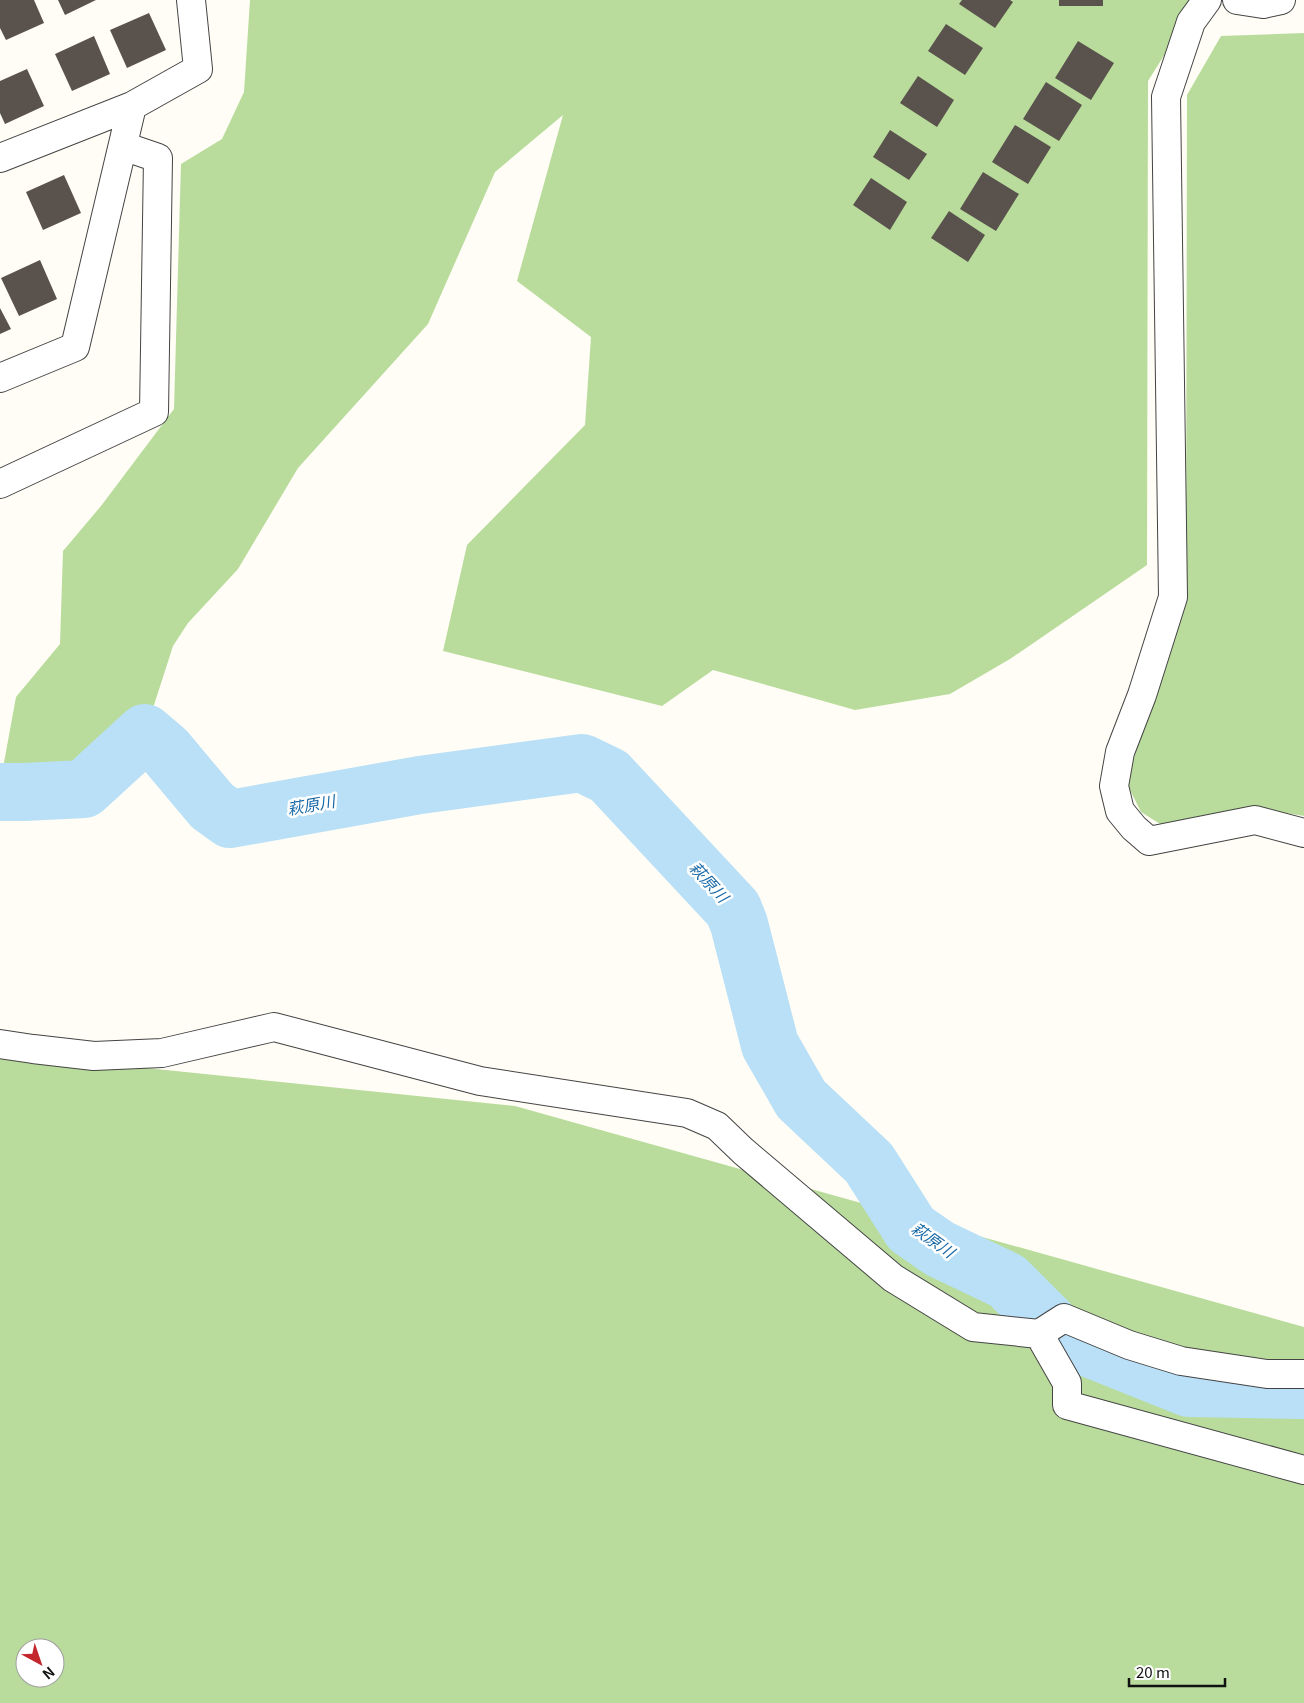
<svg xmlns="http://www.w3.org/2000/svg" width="1304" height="1703" font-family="Georgia,'Noto Sans JP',serif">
<rect width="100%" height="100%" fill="#fffdf5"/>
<path fill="#b9dc9c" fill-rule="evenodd" d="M 250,0 L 1199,0 L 1148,81 L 1147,565 L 1010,659 L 950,694 L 855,710 L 713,670 L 662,706 L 443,651 L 467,545 L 585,425 L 591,337 L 517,281 L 563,115 L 495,172 L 428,324 L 298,468 L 238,569 L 188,623 L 173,646 L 145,733 L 79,784 L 1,779 L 16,697 L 60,644 L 63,551 L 101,506 L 174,409 L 181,164 L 222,139 L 244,92 Z
M 1304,33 L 1304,816 L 1250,807 L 1165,827 L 1141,812 L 1126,782 L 1186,600 L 1187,95 L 1221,36 Z
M 0,1053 L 515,1106 L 1304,1327 L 1304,1703 L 0,1703 ZM 25,1648 L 55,1648 L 55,1678 L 25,1678 Z"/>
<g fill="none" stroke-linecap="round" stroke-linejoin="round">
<path stroke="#b9e0f7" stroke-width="58" d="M 0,792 L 24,792 L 84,789 L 145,733 L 165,750 L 212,806 L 230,819 L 420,785 L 582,763 L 609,776 L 733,909 L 739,924 L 770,1045 L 801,1099 L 869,1163 L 911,1229 L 940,1249 L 1007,1281 L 1064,1338 L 1189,1388 L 1304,1390"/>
</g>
<path fill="#5a524d" d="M 0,0 L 34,0 L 44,23 L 6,40 L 0,28 Z
M 58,0 L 96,0 L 65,15 Z
M 962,0 L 1010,0 L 1013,2 L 995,28 L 959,4 Z
M 1059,0 L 1103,0 L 1103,6 L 1059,6 Z
M 149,13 L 166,50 L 127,68 L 110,30 Z
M 946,24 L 983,48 L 965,75 L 928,51 Z
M 94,36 L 110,74 L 72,91 L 55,54 Z
M 1078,41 L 1114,63 L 1091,100 L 1055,78 Z
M 27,69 L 44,106 L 5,124 L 0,113 L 0,81 Z
M 918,76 L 954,100 L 937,127 L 900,103 Z
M 1046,82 L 1082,105 L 1059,141 L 1023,119 Z
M 1015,125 L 1051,147 L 1028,184 L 992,162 Z
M 890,130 L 927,154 L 909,180 L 873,157 Z
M 983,172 L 1019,194 L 996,231 L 960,209 Z
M 64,175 L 81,213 L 43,230 L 26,192 Z
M 871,178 L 907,202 L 890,230 L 853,205 Z
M 949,211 L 985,235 L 968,262 L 931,238 Z
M 40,260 L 57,299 L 19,316 L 1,278 Z
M 0,308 L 11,329 L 0,334 Z"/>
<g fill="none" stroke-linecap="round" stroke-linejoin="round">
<g stroke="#444" stroke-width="30">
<path id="street" d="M 1207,0 L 1191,22 L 1166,97 L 1173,597 L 1142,695 L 1120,752 L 1114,786 L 1120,811 L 1134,828 L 1149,841 L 1255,820 L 1304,833
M 1237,0 L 1263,4 L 1281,0
M 0,158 L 132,106 L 198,69 L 191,0
M 0,378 L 75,347 L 132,106
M 0,484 L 154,412 L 158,158 L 123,146
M 0,1044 L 33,1049 L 94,1056 L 162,1053 L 274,1027 L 480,1081 L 687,1113 L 717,1126 L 743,1151 L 893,1278 L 973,1327 L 1039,1334 L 1064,1318 L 1129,1345 L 1181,1361 L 1267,1374 L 1304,1374
M 1039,1334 L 1067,1383 L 1067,1405 L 1304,1470"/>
</g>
<use href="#street" stroke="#fff" stroke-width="28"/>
</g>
<g text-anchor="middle" stroke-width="5" stroke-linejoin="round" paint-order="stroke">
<g font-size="16" font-style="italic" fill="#1768a6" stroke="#fff">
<text transform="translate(311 805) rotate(-10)" y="6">萩原川</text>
<text transform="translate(709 882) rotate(47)" y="6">萩原川</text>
<text transform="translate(933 1240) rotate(35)" y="6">萩原川</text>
</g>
</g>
<g transform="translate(40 1663) rotate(140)"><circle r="24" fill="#ffffff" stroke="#a0a0a0"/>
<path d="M0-4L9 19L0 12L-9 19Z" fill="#c4262e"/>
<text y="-8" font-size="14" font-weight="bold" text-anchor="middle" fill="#111111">N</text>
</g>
<path d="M1129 1678v8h96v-8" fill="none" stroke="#111111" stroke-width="2.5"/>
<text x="1136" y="1678" font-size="15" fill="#111111" stroke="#ffffff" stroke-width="4" paint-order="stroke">20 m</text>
</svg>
